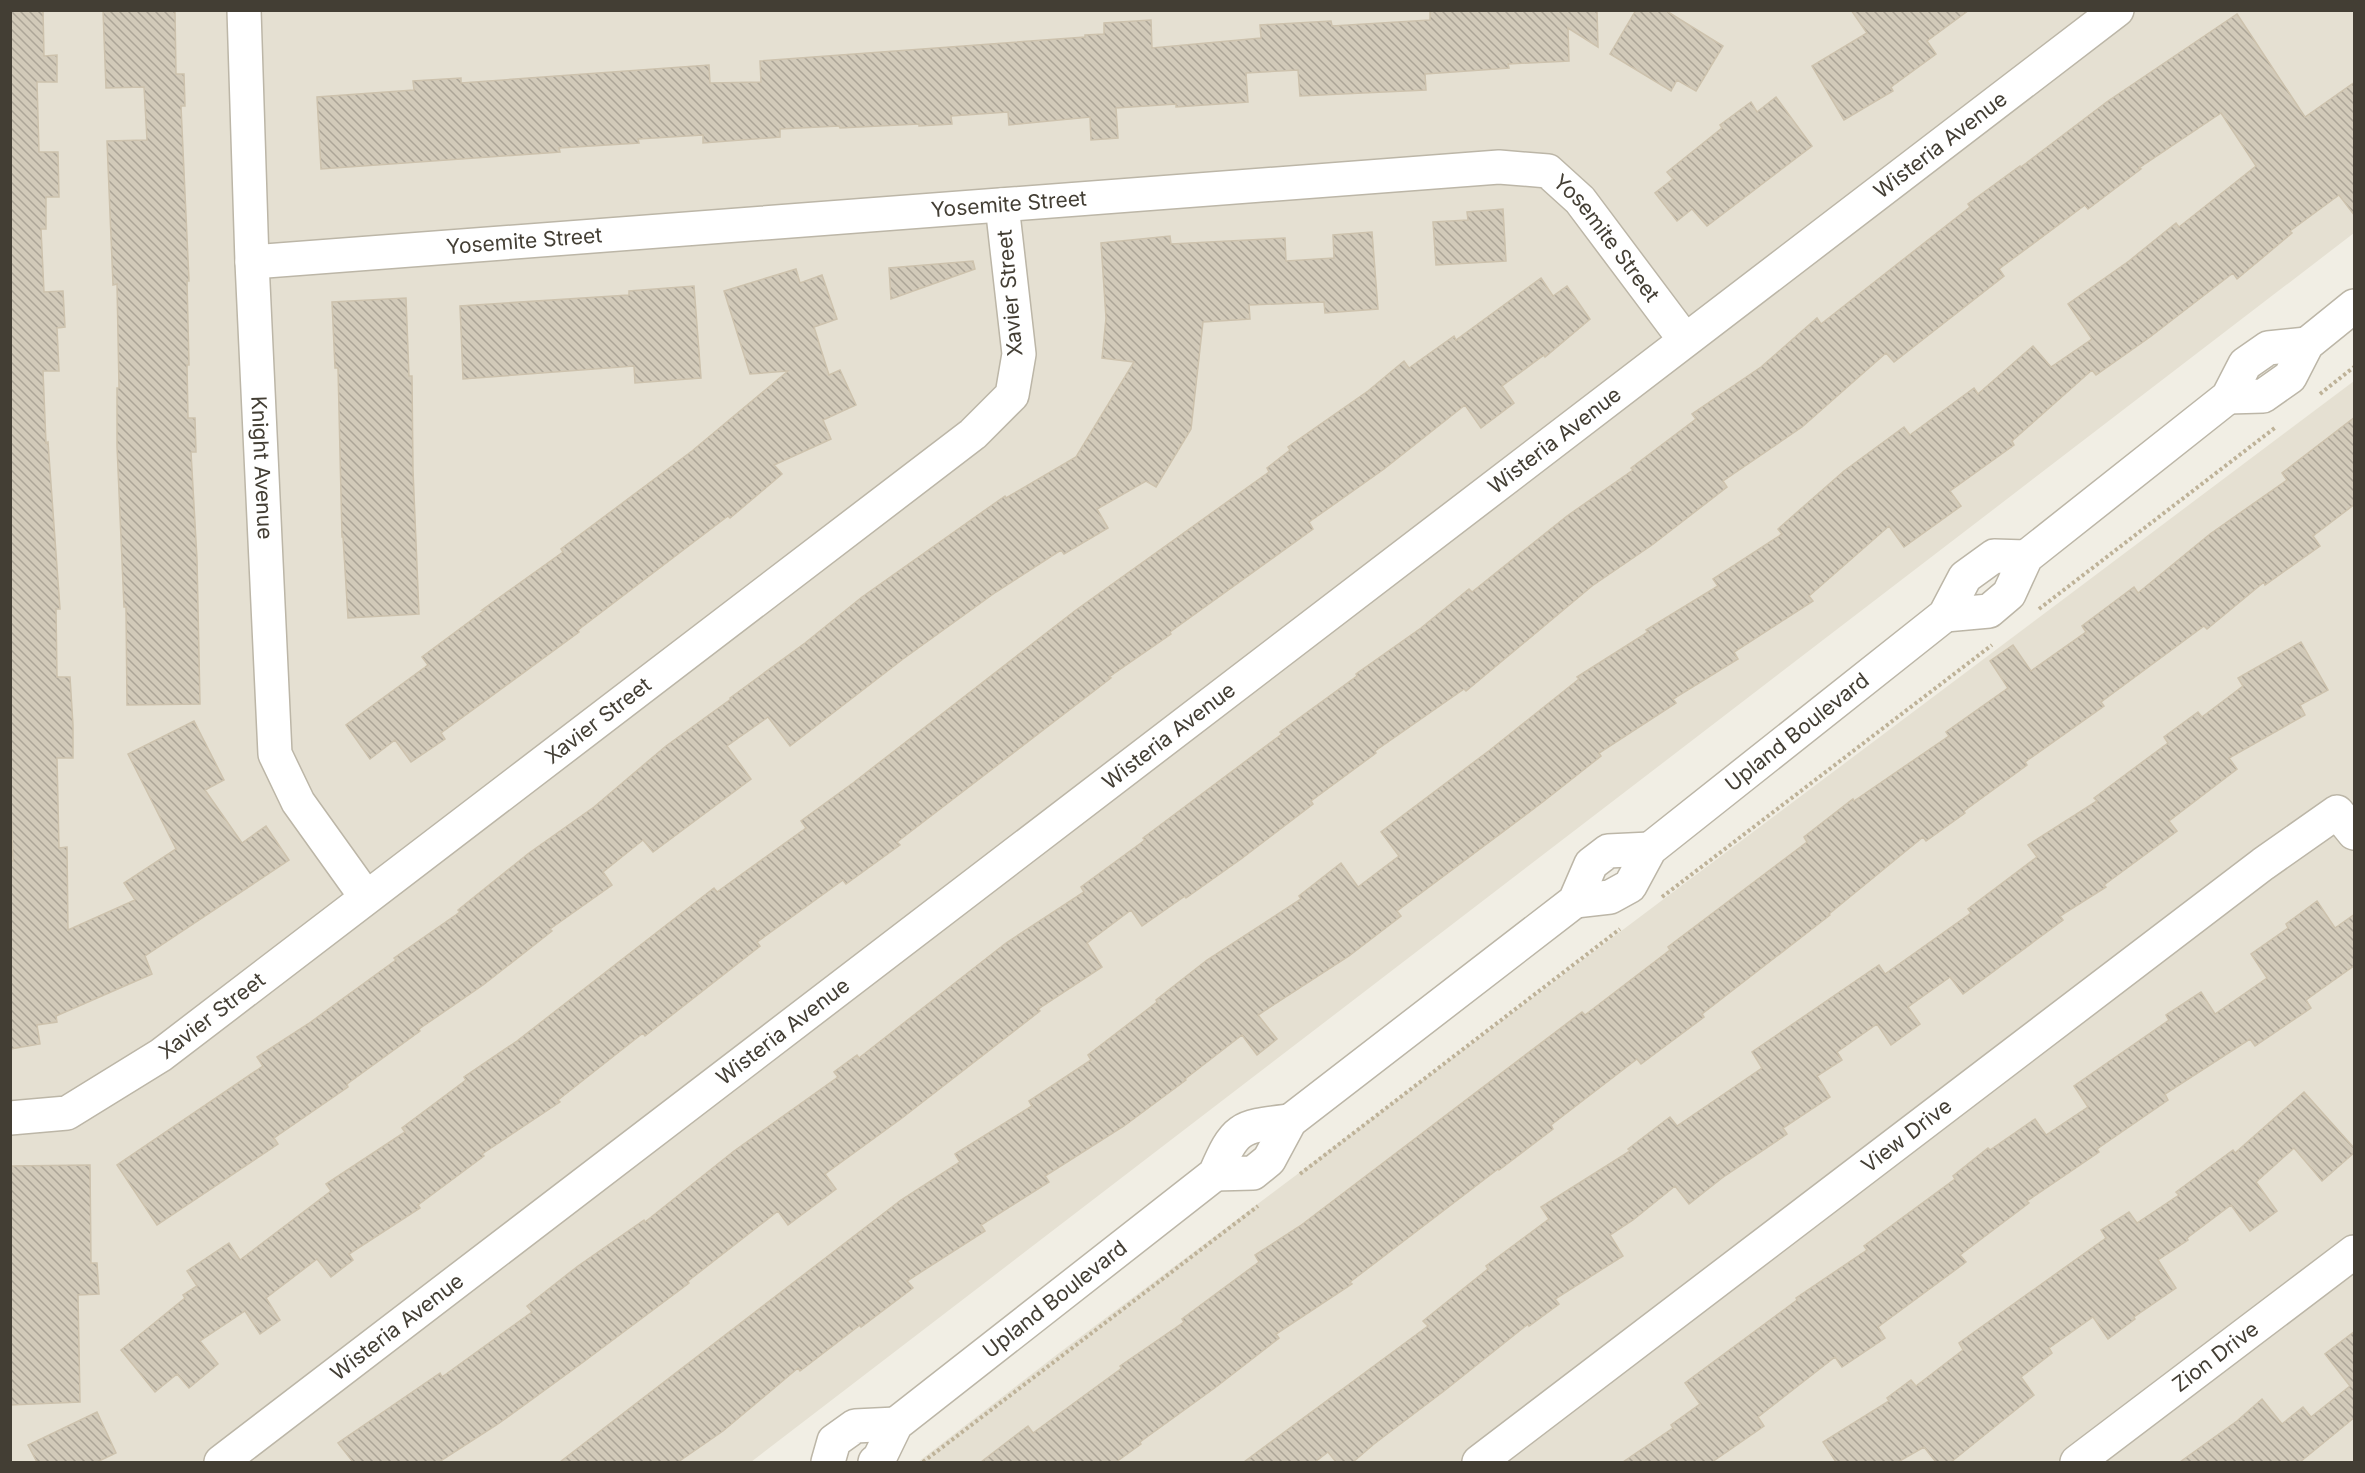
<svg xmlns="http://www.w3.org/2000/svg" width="2365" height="1473" font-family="Inter,sans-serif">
<defs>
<pattern id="building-back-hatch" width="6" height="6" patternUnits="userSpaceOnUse" patternTransform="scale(1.5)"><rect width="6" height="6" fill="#d2cab9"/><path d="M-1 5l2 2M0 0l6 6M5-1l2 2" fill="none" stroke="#aca597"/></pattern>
</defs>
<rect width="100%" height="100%" fill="#f1eee4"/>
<path fill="#e5e0d2" d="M 10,11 L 2354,11 L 2354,233 L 751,1462 L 11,1462 Z
M 2354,381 L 2354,1462 L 918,1462 L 1059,1353 Z"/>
<path fill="url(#building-back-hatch)" stroke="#cdc2ad" stroke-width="1.5" d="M 10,10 L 43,10 L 44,56 L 57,55 L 57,82 L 37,82 L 39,152 L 58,152 L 59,197 L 46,197 L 46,229 L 41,229 L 44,292 L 63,291 L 65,327 L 57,328 L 59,371 L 43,371 L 46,443 L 48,442 L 60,609 L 56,609 L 57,677 L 70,677 L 73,725 L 73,758 L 57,758 L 59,848 L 67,847 L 68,930 L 135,900 L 124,883 L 176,849 L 128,754 L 194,721 L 224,780 L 205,790 L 242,843 L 266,826 L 289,860 L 145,956 L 152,974 L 56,1016 L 57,1022 L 37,1025 L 40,1044 L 10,1049 L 10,861 L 13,861 L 10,775 Z
M 103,10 L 175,10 L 176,74 L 184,74 L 185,106 L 181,106 L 189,281 L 187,281 L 189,365 L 187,365 L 188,418 L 195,418 L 196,452 L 191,452 L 197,559 L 200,704 L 127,705 L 126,607 L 124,607 L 117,446 L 117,388 L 119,388 L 117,284 L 113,285 L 107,141 L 147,140 L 144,87 L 106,88 Z
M 1430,10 L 1597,10 L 1598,47 L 1568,28 L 1569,61 L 1508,64 L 1509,68 L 1425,74 L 1426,90 L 1300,96 L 1298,70 L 1246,73 L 1248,102 L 1176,107 L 1176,104 L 1116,108 L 1118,138 L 1091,140 L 1090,117 L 1009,125 L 1008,112 L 951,116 L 952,124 L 919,126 L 919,124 L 840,128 L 839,126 L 780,129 L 780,137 L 703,143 L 703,135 L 638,139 L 639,143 L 559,148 L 560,152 L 321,169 L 317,97 L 414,90 L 413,81 L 461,78 L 461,83 L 709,65 L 710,83 L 761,82 L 760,61 L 1085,37 L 1085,35 L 1104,34 L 1104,23 L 1151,20 L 1152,48 L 1261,38 L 1260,25 L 1331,21 L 1332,26 L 1430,20 Z
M 1636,10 L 1665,10 L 1723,46 L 1696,91 L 1677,80 L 1671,91 L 1610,54 Z
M 1851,10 L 1969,10 L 1927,41 L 1936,54 L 1891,87 L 1893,91 L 1844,120 L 1812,66 L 1867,33 Z
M 2237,14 L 2305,117 L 2355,82 L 2355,216 L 2339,195 L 2290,231 L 2292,233 L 2237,279 L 2233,273 L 2150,337 L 2096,375 L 2092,370 L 2012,441 L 2014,445 L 1950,491 L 1961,506 L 1904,547 L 1889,526 L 1809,596 L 1813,601 L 1734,652 L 1738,659 L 1673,699 L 1676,703 L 1599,753 L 1601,756 L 1544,801 L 1397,911 L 1401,916 L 1349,956 L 1258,1015 L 1277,1039 L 1257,1055 L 1242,1035 L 1185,1079 L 1186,1080 L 1124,1126 L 1045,1176 L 1049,1182 L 981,1225 L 985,1231 L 907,1281 L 913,1288 L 861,1327 L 860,1325 L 800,1371 L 798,1368 L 723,1431 L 678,1462 L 560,1462 L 901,1200 L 960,1162 L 955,1154 L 1032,1106 L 1029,1101 L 1091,1060 L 1088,1055 L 1157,1002 L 1156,1000 L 1207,960 L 1301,899 L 1299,896 L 1341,863 L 1358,887 L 1399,856 L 1381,832 L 1490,750 L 1579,679 L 1577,677 L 1648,632 L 1646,630 L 1718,586 L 1713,579 L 1782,534 L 1778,529 L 1844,471 L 1904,427 L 1910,435 L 1974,388 L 1978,394 L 2033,346 L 2051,367 L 2092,339 L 2068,304 L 2129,261 L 2176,223 L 2179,227 L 2256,166 L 2221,113 L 2139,168 L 2141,169 L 2088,209 L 2085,205 L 1999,269 L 2004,276 L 1894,362 L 1886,353 L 1802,427 L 1723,481 L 1727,487 L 1652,545 L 1592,586 L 1466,691 L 1464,689 L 1375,751 L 1376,753 L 1311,801 L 1313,804 L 1241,859 L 1186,898 L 1185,896 L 1142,926 L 1131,910 L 1087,943 L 1102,967 L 1038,1009 L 1040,1011 L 902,1118 L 825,1174 L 836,1189 L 788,1225 L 778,1211 L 688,1281 L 689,1283 L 582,1363 L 498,1424 L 439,1462 L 353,1462 L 338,1443 L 440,1373 L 442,1377 L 532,1312 L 527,1306 L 578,1266 L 644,1220 L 645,1222 L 734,1151 L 838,1077 L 834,1072 L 857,1055 L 859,1058 L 1006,943 L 1084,892 L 1081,887 L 1145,840 L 1143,838 L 1282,734 L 1280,732 L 1357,676 L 1356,674 L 1421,628 L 1469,589 L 1472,592 L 1567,516 L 1633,470 L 1631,468 L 1696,419 L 1692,414 L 1761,367 L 1817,318 L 1821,324 L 1970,207 L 1968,204 L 2020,166 L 2021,167 L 2108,101 Z
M 1776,97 L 1812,146 L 1707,226 L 1692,209 L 1677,221 L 1655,193 L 1673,179 L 1667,172 L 1722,128 L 1720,125 L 1751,102 L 1757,112 Z
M 1503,209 L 1506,261 L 1436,265 L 1433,222 L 1468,220 L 1467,212 Z
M 1372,232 L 1378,309 L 1325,313 L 1324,302 L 1249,305 L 1250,319 L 1203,322 L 1191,429 L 1156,487 L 1146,481 L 1097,509 L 1108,528 L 1064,554 L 1061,550 L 996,592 L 903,659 L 790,746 L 768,717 L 727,746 L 751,779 L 653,852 L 643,840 L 603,872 L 612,885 L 550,929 L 552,931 L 483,985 L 419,1029 L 420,1031 L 347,1084 L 348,1087 L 274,1138 L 278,1144 L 157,1225 L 117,1165 L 263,1066 L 257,1057 L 308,1024 L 396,960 L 394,958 L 460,912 L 458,910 L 529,853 L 594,807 L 666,746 L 731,699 L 730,698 L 805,643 L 862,597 L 1005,496 L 1006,498 L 1076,457 L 1134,362 L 1102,358 L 1106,318 L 1101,243 L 1170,236 L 1171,244 L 1285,238 L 1286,261 L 1334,258 L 1333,235 Z
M 973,261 L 975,269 L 891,299 L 889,268 Z
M 796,269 L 800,283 L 822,275 L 837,319 L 814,327 L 829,375 L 840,370 L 856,405 L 823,420 L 831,439 L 774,465 L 782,474 L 730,518 L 728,516 L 578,630 L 579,632 L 441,733 L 445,739 L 411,762 L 395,740 L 370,759 L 346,725 L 428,665 L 422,657 L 485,610 L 482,610 L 563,552 L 561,549 L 692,451 L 788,371 L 750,374 L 724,291 Z
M 1541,278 L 1553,296 L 1567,286 L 1590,319 L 1545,357 L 1544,355 L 1502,386 L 1514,403 L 1481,428 L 1465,405 L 1384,469 L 1309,522 L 1313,529 L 1170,632 L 1171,634 L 1109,677 L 1111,678 L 897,842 L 900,845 L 846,884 L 843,880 L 757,942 L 760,946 L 645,1036 L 643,1033 L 558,1100 L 560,1102 L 482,1154 L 484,1156 L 418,1205 L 420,1208 L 349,1254 L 353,1260 L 331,1277 L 317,1259 L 266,1298 L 280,1320 L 260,1334 L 245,1311 L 200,1341 L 218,1364 L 189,1388 L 177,1374 L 155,1392 L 121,1350 L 185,1298 L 183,1295 L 197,1286 L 187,1271 L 229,1243 L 240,1260 L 331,1191 L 326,1184 L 405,1132 L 402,1128 L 466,1080 L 464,1077 L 517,1041 L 714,888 L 717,892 L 806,828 L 801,821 L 853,783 L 1076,610 L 1269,472 L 1267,468 L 1290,450 L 1288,447 L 1368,391 L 1404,361 L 1409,368 L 1454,336 L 1456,340 Z
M 694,286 L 701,378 L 635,383 L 634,366 L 463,379 L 460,306 L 629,295 L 629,291 Z
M 406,298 L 409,376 L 412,376 L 413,470 L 419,614 L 348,618 L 343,537 L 342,537 L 338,368 L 335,368 L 332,302 Z
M 2355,417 L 2355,504 L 2313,536 L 2320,546 L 2265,585 L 2264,582 L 2207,629 L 2204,626 L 2101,702 L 2104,706 L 2025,762 L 2027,765 L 1964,811 L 1965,813 L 1926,841 L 1923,837 L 1829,914 L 1830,915 L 1702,1014 L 1704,1017 L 1641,1064 L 1637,1059 L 1551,1125 L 1553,1129 L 1499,1170 L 1498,1169 L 1350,1282 L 1352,1284 L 1276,1334 L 1279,1338 L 1216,1387 L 1140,1442 L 1141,1444 L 1116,1462 L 981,1462 L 1028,1426 L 1033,1433 L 1122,1368 L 1120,1366 L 1184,1322 L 1182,1319 L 1259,1262 L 1255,1255 L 1300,1226 L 1582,1012 L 1585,1015 L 1670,950 L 1668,947 L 1807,842 L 1804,837 L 1853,799 L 1854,801 L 1949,736 L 1946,732 L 2008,688 L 1990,661 L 2013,645 L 2031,671 L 2086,632 L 2082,626 L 2134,587 L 2138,593 L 2210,534 L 2287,480 L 2282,473 Z
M 2301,642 L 2328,690 L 2300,705 L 2305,715 L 2229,758 L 2237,769 L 2169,821 L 2177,831 L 2104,885 L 2106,887 L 2060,916 L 2063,920 L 1963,994 L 1950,977 L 1908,1007 L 1920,1024 L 1891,1045 L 1877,1024 L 1837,1052 L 1842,1060 L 1817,1076 L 1830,1097 L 1783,1128 L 1787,1134 L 1722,1178 L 1689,1204 L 1675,1186 L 1633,1220 L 1610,1235 L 1623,1256 L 1555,1299 L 1559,1304 L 1529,1326 L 1528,1324 L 1444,1391 L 1374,1444 L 1353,1462 L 1336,1462 L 1328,1452 L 1315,1462 L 1244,1462 L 1428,1326 L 1423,1321 L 1488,1269 L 1486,1266 L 1549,1219 L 1541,1207 L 1630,1151 L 1628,1149 L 1670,1117 L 1677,1126 L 1762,1068 L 1752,1052 L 1879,965 L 1885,974 L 1971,913 L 1968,909 L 2037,857 L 2028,845 L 2097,801 L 2094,798 L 2168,743 L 2164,737 L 2198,712 L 2202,717 L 2243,686 L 2238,678 Z
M 2317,901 L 2335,928 L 2355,914 L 2355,965 L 2306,1000 L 2311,1008 L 2255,1046 L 2250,1039 L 2165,1094 L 2168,1100 L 2097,1149 L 2099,1152 L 2027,1201 L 2029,1203 L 1960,1255 L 1966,1262 L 1878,1327 L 1885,1338 L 1842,1367 L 1835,1357 L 1758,1417 L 1764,1426 L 1712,1462 L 1623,1462 L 1673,1428 L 1671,1425 L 1700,1404 L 1685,1383 L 1797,1300 L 1796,1298 L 1867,1250 L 1864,1246 L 1955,1179 L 1953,1176 L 1988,1148 L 1990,1150 L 2035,1119 L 2046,1135 L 2088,1107 L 2074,1086 L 2169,1020 L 2166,1015 L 2201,992 L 2215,1014 L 2267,978 L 2251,954 L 2288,928 L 2286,924 Z
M 2304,1092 L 2355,1149 L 2355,1152 L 2322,1181 L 2294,1148 L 2256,1182 L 2277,1211 L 2250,1231 L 2231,1205 L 2187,1238 L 2188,1240 L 2158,1260 L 2176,1288 L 2134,1317 L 2135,1319 L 2108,1339 L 2093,1317 L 2049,1348 L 2052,1353 L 2021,1377 L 2034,1395 L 1951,1462 L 1936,1462 L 1924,1447 L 1898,1462 L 1836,1462 L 1823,1442 L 1889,1401 L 1887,1398 L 1911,1380 L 1916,1386 L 1963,1350 L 1959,1343 L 2106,1238 L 2101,1230 L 2129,1212 L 2137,1223 L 2179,1195 L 2176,1192 L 2233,1150 L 2235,1153 Z
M 90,1165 L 91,1263 L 97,1263 L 99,1294 L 78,1295 L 80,1402 L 10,1405 L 10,1166 Z
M 2355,1331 L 2355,1417 L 2300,1462 L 2180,1462 L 2237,1421 L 2262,1399 L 2282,1424 L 2303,1407 L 2311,1417 L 2350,1386 L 2325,1354 Z
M 97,1412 L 116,1453 L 97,1462 L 37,1462 L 28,1445 Z"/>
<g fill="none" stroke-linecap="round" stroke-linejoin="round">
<g stroke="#bcb6a7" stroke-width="36">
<g id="minor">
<path id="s1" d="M 244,10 L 252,262 L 275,754 L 298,802 L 366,897"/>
<path id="s2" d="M 252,262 L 1499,167 L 1548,171 L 1580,200 L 1685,340"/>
<path d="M 2228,397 L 2263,396 L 2290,377 L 2307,344 L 2354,306"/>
<path d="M 1945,615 L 1989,611 L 2009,594 L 2026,557 L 2228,397 L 2245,364 L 2268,348 L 2307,344"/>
<path id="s3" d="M 1575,901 L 1610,897 L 1630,886 L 1650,849 L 1945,615 L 1965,577 L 1994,556 L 2026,557"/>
<path id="s4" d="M 10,1118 L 67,1113 L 161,1055 L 973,434 L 1012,395 L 1019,354 L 1002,205"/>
<path d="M 1215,1174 L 1253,1173 L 1269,1160 L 1290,1121 L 1575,901 L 1591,864 L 1608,851 L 1650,849"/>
<path id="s5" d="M 221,1462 L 2117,10"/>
<path d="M 828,1462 L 834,1441 L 855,1426 L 896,1424"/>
<path id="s6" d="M 875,1462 L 879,1459 L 896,1424 L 1215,1174 C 1236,1126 1239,1127 1290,1121"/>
<path id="s7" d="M 1479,1462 L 2263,864 L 2337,812 L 2354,833"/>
<path id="s8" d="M 2077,1462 L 2354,1252"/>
</g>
</g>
<path stroke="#beb298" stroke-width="4" stroke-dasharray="3 3" stroke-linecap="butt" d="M 2320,394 L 2354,367
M 2039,609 L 2276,427
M 1662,897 L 1992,645
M 1300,1174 L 1620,929
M 923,1462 L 1258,1206"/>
<use href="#minor" stroke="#fff" stroke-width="33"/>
</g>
<g text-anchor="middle" stroke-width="5" stroke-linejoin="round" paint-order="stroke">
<g font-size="21" fill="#433e34" stroke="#fff">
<text dy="7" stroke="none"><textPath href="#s5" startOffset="2166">Wisteria Avenue</textPath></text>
<text dy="7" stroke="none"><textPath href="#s2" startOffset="759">Yosemite Street</textPath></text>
<text dy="7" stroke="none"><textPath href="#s2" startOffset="1389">Yosemite Street</textPath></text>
<text dy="7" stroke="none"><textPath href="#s2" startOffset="273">Yosemite Street</textPath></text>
<text transform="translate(1010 293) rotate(-95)" y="7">Xavier Street</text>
<text dy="7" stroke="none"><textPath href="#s5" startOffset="1680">Wisteria Avenue</textPath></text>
<text dy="7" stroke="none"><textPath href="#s1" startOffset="458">Knight Avenue</textPath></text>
<text dy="7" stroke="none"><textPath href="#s4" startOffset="718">Xavier Street</textPath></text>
<text dy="7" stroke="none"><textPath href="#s3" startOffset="288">Upland Boulevard</textPath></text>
<text dy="7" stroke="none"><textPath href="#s5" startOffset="1194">Wisteria Avenue</textPath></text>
<text dy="7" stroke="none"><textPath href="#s4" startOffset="232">Xavier Street</textPath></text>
<text dy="7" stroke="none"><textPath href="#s5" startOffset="708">Wisteria Avenue</textPath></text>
<text dy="7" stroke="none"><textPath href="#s7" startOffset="538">View Drive</textPath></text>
<text dy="7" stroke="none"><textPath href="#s6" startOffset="246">Upland Boulevard</textPath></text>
<text dy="7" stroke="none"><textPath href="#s5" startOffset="222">Wisteria Avenue</textPath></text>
<text dy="7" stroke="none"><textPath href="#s8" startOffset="174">Zion Drive</textPath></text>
</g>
</g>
<rect width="2365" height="1473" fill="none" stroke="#433e34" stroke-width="24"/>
</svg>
